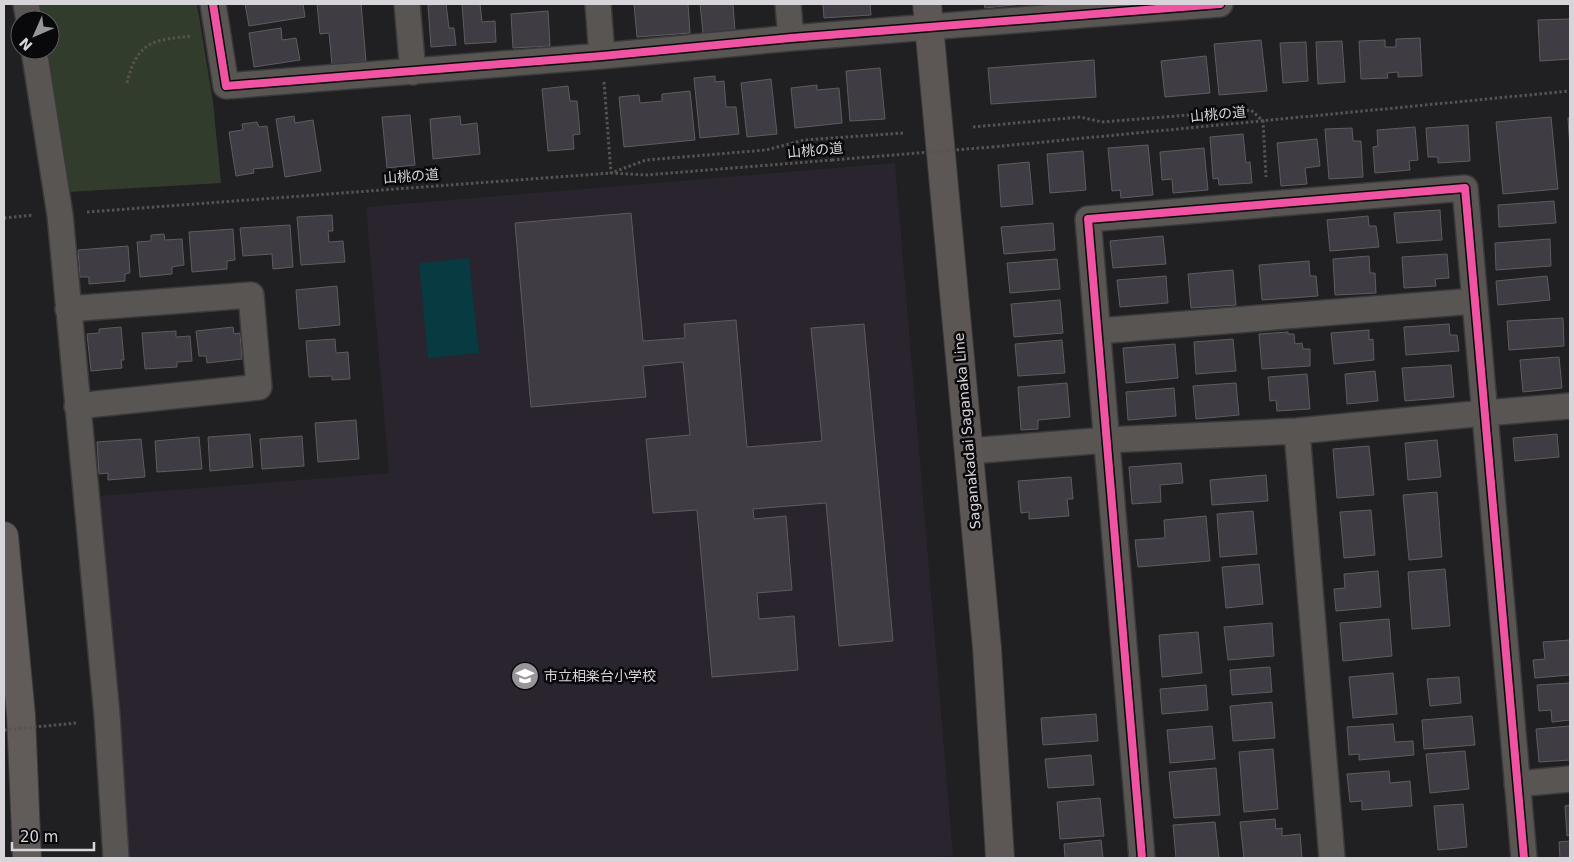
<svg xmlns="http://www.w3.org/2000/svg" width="1574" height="862" font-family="'DejaVu Sans','Noto Sans JP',sans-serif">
<rect width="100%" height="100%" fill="#201f22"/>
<path fill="#29242e" d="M 895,163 L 953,856 L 928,858 L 127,858 L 98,496 L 389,473 L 366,207 Z"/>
<path fill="#313c2c" d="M 39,4 L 197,4 L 213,102 L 221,183 L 68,192 L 46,50 L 50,50 L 50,20 L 42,20 Z"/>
<path fill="#073a41" d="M 469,258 L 479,353 L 428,358 L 419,263 Z"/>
<path fill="#3f3c44" stroke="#5d5c5e" d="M 245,4 L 303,4 L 305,17 L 249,26 Z
M 317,4 L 361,4 L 366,61 L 332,65 L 329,33 L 320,34 Z
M 446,4 L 449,28 L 454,28 L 456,45 L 431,47 L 428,5 Z
M 462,4 L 480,4 L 482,22 L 495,21 L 496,42 L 465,44 Z
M 634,4 L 688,4 L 690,33 L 637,37 Z
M 700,4 L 733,4 L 735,31 L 703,33 Z
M 823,4 L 870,4 L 871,15 L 824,18 Z
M 984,4 L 1023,4 L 985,8 Z
M 548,11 L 550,46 L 513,48 L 511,14 Z
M 1570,19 L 1570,59 L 1540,61 L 1538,20 Z
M 281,28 L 282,40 L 296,38 L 300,60 L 254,67 L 249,33 Z
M 1420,38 L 1422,76 L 1398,77 L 1398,72 L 1387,73 L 1388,78 L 1361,79 L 1359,41 L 1385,40 L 1385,47 L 1396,47 L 1396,39 Z
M 1261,40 L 1267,91 L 1219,95 L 1214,44 Z
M 1342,41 L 1345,82 L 1318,84 L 1316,42 Z
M 1306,42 L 1308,81 L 1283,83 L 1280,43 Z
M 1206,56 L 1210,93 L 1165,97 L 1161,61 Z
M 1094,60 L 1096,97 L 991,104 L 988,68 Z
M 880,68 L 885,119 L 850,121 L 846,71 Z
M 715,76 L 715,82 L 724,81 L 726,107 L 736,107 L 739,134 L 700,138 L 694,78 Z
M 771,79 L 777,134 L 747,137 L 741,83 Z
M 817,85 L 817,90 L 839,88 L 842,123 L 795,128 L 791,88 Z
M 568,86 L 570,101 L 577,101 L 580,134 L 573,135 L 574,149 L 548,151 L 542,89 Z
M 690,91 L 695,140 L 624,147 L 619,97 L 639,95 L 640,103 L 662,101 L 662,94 Z
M 410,115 L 415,165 L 387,168 L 382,117 Z
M 294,116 L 295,123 L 313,120 L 321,171 L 285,177 L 276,119 Z
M 460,116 L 461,125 L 477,123 L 480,154 L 433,159 L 430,119 Z
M 1551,117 L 1558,189 L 1503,194 L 1496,122 Z
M 1568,118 L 1570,118 L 1570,148 Z
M 257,122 L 259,127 L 267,126 L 273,167 L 253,169 L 254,173 L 236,176 L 229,132 L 243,130 L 242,124 Z
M 1468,125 L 1470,161 L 1438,163 L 1438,157 L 1428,157 L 1426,128 Z
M 1415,127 L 1418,160 L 1409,161 L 1410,170 L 1375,173 L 1373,147 L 1378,146 L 1377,130 Z
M 1352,128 L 1353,141 L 1361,141 L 1363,177 L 1329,179 L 1325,129 Z
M 1243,134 L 1246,163 L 1250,162 L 1252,183 L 1219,185 L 1218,178 L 1213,179 L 1210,137 Z
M 1317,139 L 1320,166 L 1305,168 L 1307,184 L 1281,186 L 1277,143 Z
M 1148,145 L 1153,195 L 1121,198 L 1120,190 L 1112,191 L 1108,148 Z
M 1204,148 L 1208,190 L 1173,193 L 1172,179 L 1162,180 L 1160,152 Z
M 1083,151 L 1086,190 L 1050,193 L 1047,154 Z
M 1029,162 L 1033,204 L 1001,207 L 998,165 Z
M 1554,201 L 1556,223 L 1499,227 L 1498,205 Z
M 1440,210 L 1442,240 L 1397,243 L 1394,213 Z
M 631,213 L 643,341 L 685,338 L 684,324 L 736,320 L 747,447 L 822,441 L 811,328 L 864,324 L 893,641 L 839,646 L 826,503 L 753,509 L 754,519 L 786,516 L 792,590 L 757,593 L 759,619 L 794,616 L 798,670 L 712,677 L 697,510 L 653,513 L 646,439 L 690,435 L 683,362 L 643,366 L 646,397 L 531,407 L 515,223 Z
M 332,215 L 333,231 L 328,231 L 329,242 L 343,241 L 345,262 L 301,265 L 297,217 Z
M 1368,216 L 1369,226 L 1376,226 L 1379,247 L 1330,251 L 1327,220 Z
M 1053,223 L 1055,250 L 1004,254 L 1001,227 Z
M 290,225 L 293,267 L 273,269 L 272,254 L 243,256 L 240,228 Z
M 233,229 L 235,260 L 227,261 L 227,269 L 192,272 L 189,232 Z
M 164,234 L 165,240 L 182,239 L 184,265 L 172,267 L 172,274 L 140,277 L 137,242 L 151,241 L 151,235 Z
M 1163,236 L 1166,264 L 1113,268 L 1110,241 Z
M 1550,239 L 1551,266 L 1496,270 L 1495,243 Z
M 128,246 L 130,273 L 125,274 L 125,281 L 89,284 L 89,277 L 80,277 L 78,250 Z
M 1447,254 L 1449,278 L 1435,279 L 1436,286 L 1404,288 L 1402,257 Z
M 1369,256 L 1370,273 L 1375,273 L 1376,293 L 1335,295 L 1333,259 Z
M 1057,259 L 1060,289 L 1010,293 L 1007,263 Z
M 1309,261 L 1310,276 L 1316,276 L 1318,296 L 1262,300 L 1259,265 Z
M 1233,270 L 1236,305 L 1191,308 L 1188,274 Z
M 1166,276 L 1168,303 L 1120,307 L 1117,280 Z
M 1547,276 L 1550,300 L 1498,305 L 1496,281 Z
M 337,286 L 340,325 L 299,329 L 296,290 Z
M 1060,300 L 1063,333 L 1014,337 L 1011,304 Z
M 1563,318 L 1564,346 L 1509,350 L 1507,321 Z
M 1449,324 L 1450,335 L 1457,335 L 1459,351 L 1406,355 L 1404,327 Z
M 121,327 L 124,360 L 121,360 L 122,368 L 91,371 L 87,334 L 99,333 L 99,329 Z
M 233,327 L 234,334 L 240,333 L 242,359 L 207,363 L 206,356 L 199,356 L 196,331 Z
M 1369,330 L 1369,340 L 1373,339 L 1374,360 L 1334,364 L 1331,333 Z
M 176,331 L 176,337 L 190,336 L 192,361 L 177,362 L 177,367 L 145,369 L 142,333 Z
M 1288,332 L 1288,334 L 1294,334 L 1295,344 L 1302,343 L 1303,349 L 1310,349 L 1310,366 L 1262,369 L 1259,334 Z
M 335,339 L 336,353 L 348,352 L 350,379 L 332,380 L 332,376 L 309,377 L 306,341 Z
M 1233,339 L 1236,371 L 1196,374 L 1194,342 Z
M 1062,340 L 1065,373 L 1018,376 L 1015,344 Z
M 1175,344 L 1178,378 L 1126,383 L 1123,348 Z
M 1559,357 L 1562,388 L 1523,392 L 1520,360 Z
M 1451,365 L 1454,397 L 1405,401 L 1402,368 Z
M 1375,371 L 1378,401 L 1347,404 L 1345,374 Z
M 1307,374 L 1310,409 L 1277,411 L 1276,400 L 1270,401 L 1268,377 Z
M 1067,383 L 1070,417 L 1038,420 L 1038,429 L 1021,430 L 1018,387 Z
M 1236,383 L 1239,415 L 1196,419 L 1193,386 Z
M 1174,388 L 1176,416 L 1128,420 L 1126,392 Z
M 356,420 L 359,459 L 318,462 L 315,423 Z
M 250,434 L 253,467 L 210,471 L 208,437 Z
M 1557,434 L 1559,457 L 1515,461 L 1513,438 Z
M 302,436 L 304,466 L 262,469 L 260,439 Z
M 199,437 L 202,469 L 157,472 L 155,441 Z
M 141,439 L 145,477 L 108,480 L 108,473 L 99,474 L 97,442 Z
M 1437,440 L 1441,477 L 1408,480 L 1405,443 Z
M 1369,446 L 1374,495 L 1337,498 L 1333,449 Z
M 1181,463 L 1183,483 L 1160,485 L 1161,502 L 1132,504 L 1129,467 Z
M 1266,475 L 1268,501 L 1212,505 L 1210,480 Z
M 1071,477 L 1073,499 L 1067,499 L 1069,516 L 1029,519 L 1029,512 L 1021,513 L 1018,481 Z
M 1437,492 L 1442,557 L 1409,560 L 1403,495 Z
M 1371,510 L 1375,555 L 1344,558 L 1340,512 Z
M 1253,511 L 1257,554 L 1220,557 L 1217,514 Z
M 1206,516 L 1210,561 L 1138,567 L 1135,540 L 1165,538 L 1164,520 Z
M 1259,564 L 1263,604 L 1226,608 L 1222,567 Z
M 1445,569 L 1450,626 L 1412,629 L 1408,572 Z
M 1378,571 L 1381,607 L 1336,611 L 1334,589 L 1345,588 L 1344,574 Z
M 1389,619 L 1392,656 L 1343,661 L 1340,623 Z
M 1272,623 L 1274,656 L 1228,660 L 1224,627 Z
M 1198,632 L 1202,673 L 1162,677 L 1159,635 Z
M 1570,640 L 1570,675 L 1535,678 L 1533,660 L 1545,659 L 1543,642 Z
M 1270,667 L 1272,692 L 1232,695 L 1230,670 Z
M 1393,673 L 1397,714 L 1353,718 L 1349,677 Z
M 1459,677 L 1461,703 L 1430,706 L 1427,679 Z
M 1570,683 L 1570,720 L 1552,722 L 1551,710 L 1539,711 L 1537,685 Z
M 1206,685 L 1208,710 L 1162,714 L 1160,689 Z
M 1272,702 L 1275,738 L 1233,741 L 1230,706 Z
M 1096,714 L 1098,741 L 1043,745 L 1041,718 Z
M 1472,716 L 1475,745 L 1424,749 L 1422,720 Z
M 1393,724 L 1395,742 L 1413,741 L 1414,755 L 1359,760 L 1359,754 L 1349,755 L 1347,727 Z
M 1212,726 L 1215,759 L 1170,763 L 1167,730 Z
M 1570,726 L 1570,760 L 1539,762 L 1536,729 Z
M 1273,749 L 1278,809 L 1244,812 L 1239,752 Z
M 1465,751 L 1469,789 L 1430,793 L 1426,754 Z
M 1091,755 L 1094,785 L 1048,788 L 1045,759 Z
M 1216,768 L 1220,815 L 1174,818 L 1169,772 Z
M 1389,771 L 1390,783 L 1410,781 L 1412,806 L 1362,810 L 1362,801 L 1350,802 L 1347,774 Z
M 1100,798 L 1104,836 L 1060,839 L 1057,802 Z
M 1463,804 L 1467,847 L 1438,850 L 1434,806 Z
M 1570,805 L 1570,835 L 1567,836 L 1565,806 Z
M 1275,819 L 1276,829 L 1282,828 L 1282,836 L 1300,834 L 1302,858 L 1244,858 L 1240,822 Z
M 1215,822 L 1219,858 L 1176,858 L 1173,825 Z
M 1101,840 L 1103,858 L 1065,858 L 1064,844 Z
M 1570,841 L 1570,858 L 1560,858 L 1559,842 Z"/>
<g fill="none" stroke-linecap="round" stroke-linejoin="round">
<g stroke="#3a393b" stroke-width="28">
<path id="street" d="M 26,4 L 29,20
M 213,4 L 226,86 L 602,56 L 791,38 L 1220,4
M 407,4 L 413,72
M 598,4 L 602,56
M 788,4 L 791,38
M 34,50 L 60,215 L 107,715 L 116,858
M 68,309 L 251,295 L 259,387 L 77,406
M 1098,331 L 1475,301
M 1297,431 L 1332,858
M 969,451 L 1107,440 L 1297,431 L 1485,413 L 1570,406
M 1517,784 L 1570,779
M 1142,858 L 1088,219 L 1465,188 L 1524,858"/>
</g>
<g stroke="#3a393b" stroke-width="30">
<path id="secondary" d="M 927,4 L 987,648 L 1000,858"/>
</g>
<g stroke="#3a393b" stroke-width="30">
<path id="highway" d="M 4,536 L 21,715 L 27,858"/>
</g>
<path stroke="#565352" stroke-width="3" stroke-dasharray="2.5 2.5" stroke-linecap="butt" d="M 604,82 L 611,173 L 646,160 L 766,150 L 804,140 L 903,133
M 127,83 C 137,41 153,40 192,36
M 973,127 L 1080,117 L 1102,122 L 1251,110 L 1263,121 L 1266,177
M 992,147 L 1570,91
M 87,212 L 611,173 L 646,175 L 832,160
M 4,218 L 33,215"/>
<use href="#street" stroke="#595552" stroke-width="25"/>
<use href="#secondary" stroke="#5c5755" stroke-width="28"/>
<use href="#highway" stroke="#615b59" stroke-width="28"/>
<path stroke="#565352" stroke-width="3" stroke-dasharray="2.5 2.5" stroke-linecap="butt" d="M 832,160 L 992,147
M 4,730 L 76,723"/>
<g stroke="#09080b" stroke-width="11">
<path id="cycleway" d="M 213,4 L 226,86 L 602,56 L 791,38 L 1220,4
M 1142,858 L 1088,219 L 1465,188 L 1524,858"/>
</g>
<use href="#cycleway" stroke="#f153a3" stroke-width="8"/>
</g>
<defs>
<g id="school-disc" transform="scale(1.4375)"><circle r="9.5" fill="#979599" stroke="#09080b"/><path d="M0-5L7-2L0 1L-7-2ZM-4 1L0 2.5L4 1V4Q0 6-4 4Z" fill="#fff"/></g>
</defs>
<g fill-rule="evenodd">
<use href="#school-disc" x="525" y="676"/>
</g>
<g text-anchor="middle" stroke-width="5" stroke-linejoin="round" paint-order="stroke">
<g font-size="14" fill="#d7d5d9" stroke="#09080b">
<text transform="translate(1218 114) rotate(-5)" y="5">山桃の道</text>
<text transform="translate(815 150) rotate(-5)" y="5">山桃の道</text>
<text transform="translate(411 176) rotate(-4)" y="5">山桃の道</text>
<text transform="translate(967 431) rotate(-95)" y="5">Saganakadai Saganaka Line</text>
</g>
<g font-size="14" fill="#d7d5d9" stroke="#09080b" text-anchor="start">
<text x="544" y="681">市立相楽台小学校</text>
</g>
</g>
<rect width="1574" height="862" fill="none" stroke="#d7d5d9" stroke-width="10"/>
<g transform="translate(35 35) rotate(225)"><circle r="24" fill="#09080b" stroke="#5b5a5d"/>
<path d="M0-4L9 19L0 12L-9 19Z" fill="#979599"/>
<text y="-8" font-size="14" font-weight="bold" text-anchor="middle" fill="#d7d5d9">N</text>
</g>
<path d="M12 842v8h82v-8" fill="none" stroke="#d7d5d9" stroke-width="2.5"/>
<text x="20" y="842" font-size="15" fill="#d7d5d9" stroke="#09080b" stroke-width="4" paint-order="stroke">20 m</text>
</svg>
